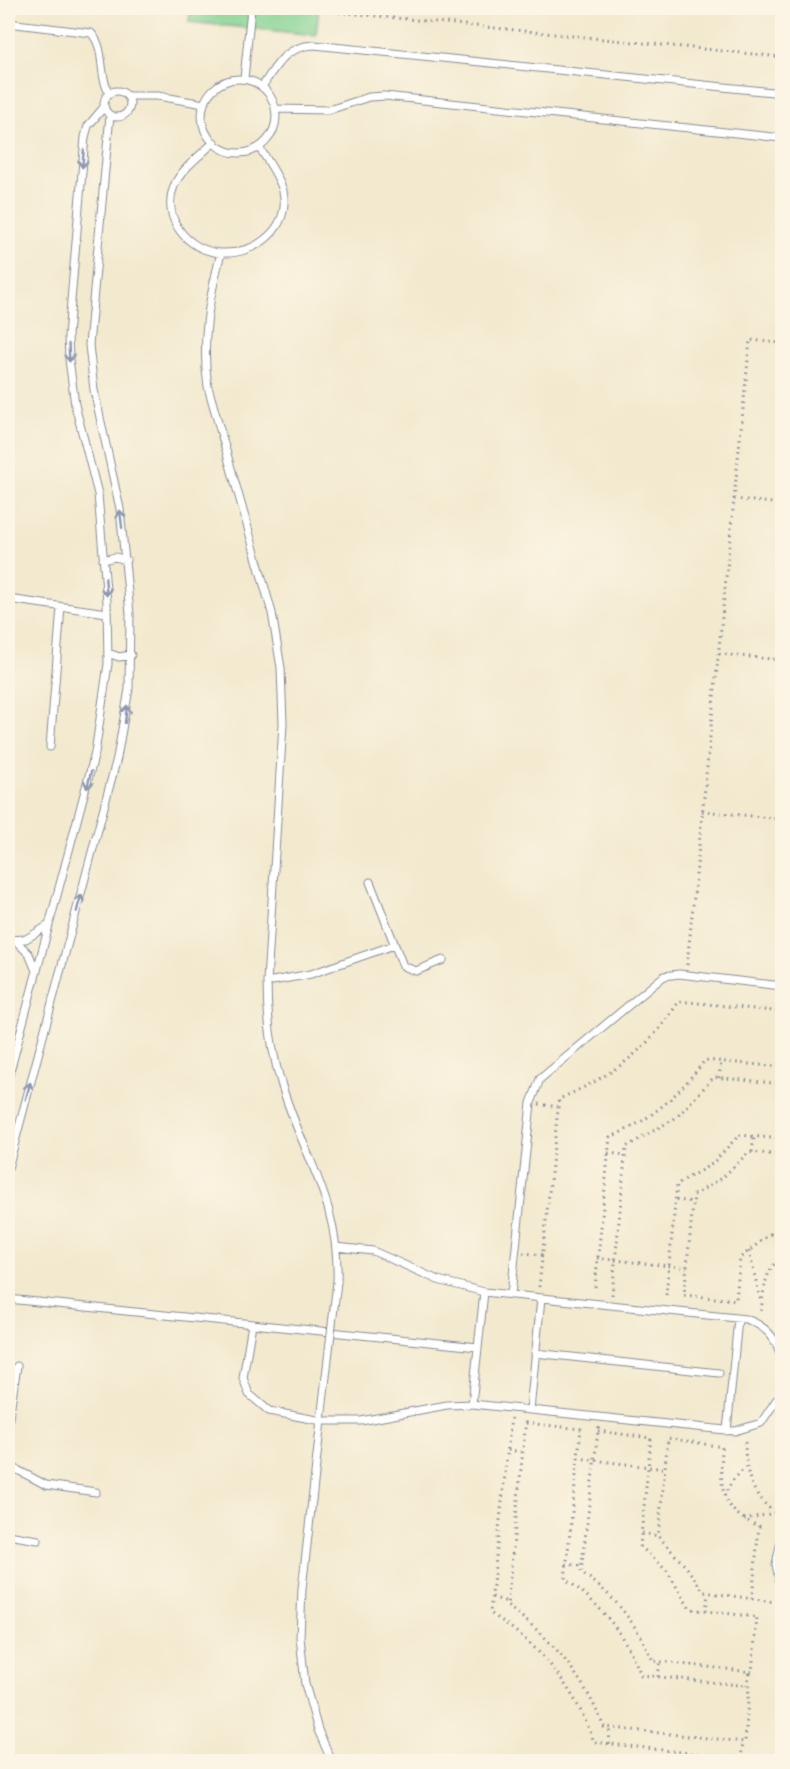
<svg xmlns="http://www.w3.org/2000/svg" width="790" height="1769" font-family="'IM FELL Double Pica',serif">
<rect width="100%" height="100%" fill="#fcf5e5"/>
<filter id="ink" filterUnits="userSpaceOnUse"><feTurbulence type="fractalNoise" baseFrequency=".0167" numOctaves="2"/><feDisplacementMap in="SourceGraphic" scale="12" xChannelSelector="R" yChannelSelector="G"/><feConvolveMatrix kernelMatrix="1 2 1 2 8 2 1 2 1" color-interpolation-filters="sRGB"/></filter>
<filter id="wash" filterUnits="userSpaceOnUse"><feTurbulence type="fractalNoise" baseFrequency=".008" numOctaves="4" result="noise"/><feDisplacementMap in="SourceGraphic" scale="24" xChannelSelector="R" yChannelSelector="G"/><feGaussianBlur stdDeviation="1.35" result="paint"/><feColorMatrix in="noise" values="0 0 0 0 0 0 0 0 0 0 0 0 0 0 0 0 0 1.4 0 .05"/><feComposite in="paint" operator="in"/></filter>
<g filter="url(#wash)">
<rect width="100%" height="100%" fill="#f2e9ce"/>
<path fill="#83d393" stroke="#4f8178" stroke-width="1.5" d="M 191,8 L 319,8 L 316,35 L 189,22 Z"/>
</g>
<g filter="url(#ink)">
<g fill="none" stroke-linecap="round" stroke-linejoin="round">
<g stroke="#868c96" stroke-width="9">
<path id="lane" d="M 8,23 L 91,33 C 106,48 98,74 109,93
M 244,79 L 251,8
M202 116a37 37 0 1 1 74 0a37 37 0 1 1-74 0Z
M 262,87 C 276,65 286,46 314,45 L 782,93
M104 104a13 13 0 1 1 26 0a13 13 0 1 1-26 0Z
M 127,96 L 158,96 L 204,104
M 275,109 L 329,110 L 369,97 L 385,96 L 782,138
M 214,142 C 201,155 181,169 174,186 C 161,219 188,251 221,253 C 256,255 291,228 283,191 C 279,176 267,160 259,147
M 221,253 C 209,299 201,340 208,387 L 272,613 L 281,668 L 283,724 L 267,982 C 267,1017 271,1052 282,1086 C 304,1158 340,1201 337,1282
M 103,560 L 115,557 L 126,560
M 8,599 L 107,613
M 108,653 L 119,657 L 131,655
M 50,747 L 61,607
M 370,882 L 403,966 L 416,971 L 443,960
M 8,940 L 26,939 L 49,925
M 16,941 L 29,954 L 36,971
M 267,982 L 311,974 L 394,945
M 8,1079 L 95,753 L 108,664 L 107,602 L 98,494 L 75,405 L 69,359 L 68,336 L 85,137 L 88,126 L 104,107
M 8,1168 L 117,758 L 129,689 L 130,614 L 120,509 L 94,390 L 89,345 L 110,115
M 336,1247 L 373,1251 L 438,1280 L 484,1292 L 746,1319 C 766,1326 778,1339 781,1359
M 511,1295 L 531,1103 L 540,1079 L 664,976 L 679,974 L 782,986
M 8,1299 L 478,1347
M 252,1324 L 243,1378 L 249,1394 L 269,1411 L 322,1421 L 361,1421 L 447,1405 L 472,1404 L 735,1431 L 761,1423 L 777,1399
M 535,1353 L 719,1373
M 326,1376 L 302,1589 L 300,1637 L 305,1684 L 318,1730 L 332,1762
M 472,1404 L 484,1292
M 530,1410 L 541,1298
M 8,1424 L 17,1366
M 727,1431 L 738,1319
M 8,1465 L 46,1485 L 96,1492
M 8,1535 L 38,1540
M 782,1537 L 776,1564 L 782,1594"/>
</g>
<path stroke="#868c96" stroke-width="3" stroke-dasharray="1.5 4.5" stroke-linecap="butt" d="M 297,8 L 782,57
M 734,499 L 782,504
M 719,654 L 782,660
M 702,811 L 782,819
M 687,965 L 750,340 L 782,343
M 719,1078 L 721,1062
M 539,1104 L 558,1107
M 752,1152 L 754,1137
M 608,1153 L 625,1155
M 782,1155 L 749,1152 L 722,1178 L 694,1195 L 684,1295 L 736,1300 L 740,1258 L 770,1234 L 782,1232
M 676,1200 L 694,1202
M 770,1234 L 782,1239
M 749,1251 L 761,1302
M 523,1253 L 543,1255
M 597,1258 L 687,1268
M 539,1287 L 559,1099 C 613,1075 647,1052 679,1001 L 782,1012
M 595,1287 L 610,1137 C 651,1121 678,1095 705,1060 L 782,1067
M 612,1295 L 626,1147 L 677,1117 L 714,1077 L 782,1084
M 666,1295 L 677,1184 L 712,1164 L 739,1135 L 782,1139
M 761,1311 C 764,1290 764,1270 782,1257
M 511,1418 L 490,1613 C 540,1645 574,1686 594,1742 L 767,1762
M 526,1423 L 581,1429 L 565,1579 C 601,1604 625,1635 641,1675 L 749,1686 L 745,1742 L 604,1727 C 583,1676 552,1638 507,1606 L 526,1420
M 598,1431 L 651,1438 L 640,1546 L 667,1571 L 690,1609 L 757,1617 L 752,1672 L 653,1661 C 637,1624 614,1595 581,1572 L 598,1431 L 599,1427
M 745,1442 C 745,1475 752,1499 782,1517
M 508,1450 L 523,1452
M 578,1458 L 665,1469
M 724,1496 L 732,1481 L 745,1468
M 744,1519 L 776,1513
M 642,1533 L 658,1536
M 566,1564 L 582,1566
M 492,1597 L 507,1602
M 752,1599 L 759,1526 C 717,1510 721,1485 722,1447 L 668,1438 L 658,1536 L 687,1568 L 704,1592 L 775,1602
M 706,1611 L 708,1593
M 658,1677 L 660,1662
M 747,1686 L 749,1672
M 609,1744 L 610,1728
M 741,1759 L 743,1742"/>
<use href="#lane" stroke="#fff" stroke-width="7"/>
<g stroke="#868c96" stroke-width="9" stroke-linecap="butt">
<path id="lane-bridge" d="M 326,1376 L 337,1282"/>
</g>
<use href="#lane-bridge" stroke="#fff" stroke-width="7"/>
</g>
<defs><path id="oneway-shaft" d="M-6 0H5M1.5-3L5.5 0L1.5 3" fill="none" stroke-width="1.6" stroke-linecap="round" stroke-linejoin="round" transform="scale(1.5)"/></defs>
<g stroke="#8d97ae">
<use href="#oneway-shaft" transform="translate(83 159) rotate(95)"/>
<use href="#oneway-shaft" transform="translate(69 353) rotate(87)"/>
<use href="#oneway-shaft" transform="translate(121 519) rotate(-97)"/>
<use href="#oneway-shaft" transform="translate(106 587) rotate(85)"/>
<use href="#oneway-shaft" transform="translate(126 714) rotate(-83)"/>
<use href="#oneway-shaft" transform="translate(89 780) rotate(104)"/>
<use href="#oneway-shaft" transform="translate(79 903) rotate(-75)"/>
<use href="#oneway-shaft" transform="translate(28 1091) rotate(-75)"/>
</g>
</g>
<rect width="790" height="1769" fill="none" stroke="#fcf5e5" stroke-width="30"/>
</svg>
